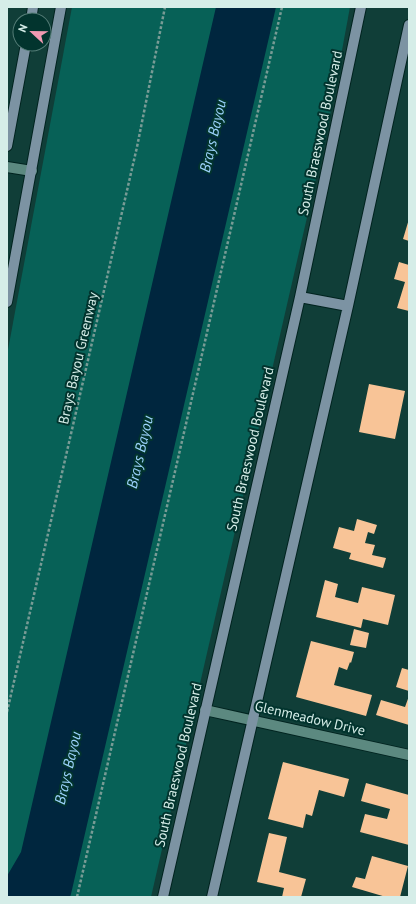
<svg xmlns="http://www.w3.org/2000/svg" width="416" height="904" font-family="'PT Sans',sans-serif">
<rect width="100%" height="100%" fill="#103e38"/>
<path fill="#076157" d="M 72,7 L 350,7 L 328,126 L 151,897 L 7,897 L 7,355 Z"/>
<path fill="#00263e" d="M 216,7 L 276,7 L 71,894 L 70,897 L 7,897 L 7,876 L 21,852 Z"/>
<path fill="#f8c497" d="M 409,219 L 409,241 L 403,239 Z
M 399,262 L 409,265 L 409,311 L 397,308 L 405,282 L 394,279 Z
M 369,384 L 405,391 L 395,439 L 359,432 Z
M 357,519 L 377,525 L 374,534 L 368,532 L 365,543 L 375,545 L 372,555 L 386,558 L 383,568 L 349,559 L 351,553 L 333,548 L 339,527 L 354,531 Z
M 325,580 L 338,584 L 335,597 L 358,603 L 362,587 L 395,595 L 388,625 L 363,619 L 361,628 L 316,617 Z
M 354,629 L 369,633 L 366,648 L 350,645 Z
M 311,641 L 354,652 L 351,663 L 350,662 L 347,670 L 339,667 L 334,685 L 372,695 L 366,716 L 296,697 Z
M 402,668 L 409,670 L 409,691 L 396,687 Z
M 409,696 L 409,725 L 376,715 L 381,700 L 405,707 Z
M 283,762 L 349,779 L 344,797 L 319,790 L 312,816 L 306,814 L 303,828 L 268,819 Z
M 366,783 L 409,795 L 409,845 L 360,832 L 365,814 L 387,819 L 390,809 L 361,801 Z
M 269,833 L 287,837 L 279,872 L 306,879 L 301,897 L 282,897 L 284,888 L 257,882 Z
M 372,856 L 408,866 L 400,897 L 386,897 L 352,887 L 356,877 L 365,879 Z"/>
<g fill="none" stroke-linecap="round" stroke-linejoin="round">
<g stroke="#01231f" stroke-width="12">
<path id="street" d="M 7,167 L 32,171
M 205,710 L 409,755"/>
</g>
<g stroke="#01231f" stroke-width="12">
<path id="secondary" d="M 31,20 L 33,7
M 7,146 L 26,44
M 300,297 L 348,306
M 7,302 L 61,7
M 163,897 L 300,297 L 361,7
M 212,897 L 348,306 L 409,25"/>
</g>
<path stroke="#789b95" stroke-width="2.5" stroke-dasharray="3 2" stroke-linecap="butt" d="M 7,712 L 137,147 L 165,7
M 77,897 L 282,7"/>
<use href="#street" stroke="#5c8980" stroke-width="10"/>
<use href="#secondary" stroke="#7c93a3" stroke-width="10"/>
</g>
<g text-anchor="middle" stroke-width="4" stroke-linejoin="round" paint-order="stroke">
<g font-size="14" fill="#d5ede8" stroke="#02342e">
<text transform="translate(320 133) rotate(-78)" y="5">South Braeswood Boulevard</text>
<text transform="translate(78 358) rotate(-77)" y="5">Brays Bayou Greenway</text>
<text transform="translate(250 449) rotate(-77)" y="5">South Braeswood Boulevard</text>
<text transform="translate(310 718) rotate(13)" y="5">Glenmeadow Drive</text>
<text transform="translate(178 765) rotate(-77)" y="5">South Braeswood Boulevard</text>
</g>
<g font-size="15" font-style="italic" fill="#9dd3fd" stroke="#02342e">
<text transform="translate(213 136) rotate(-77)" y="5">Brays Bayou</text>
<text transform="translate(140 452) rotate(-77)" y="5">Brays Bayou</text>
<text transform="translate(68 768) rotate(-77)" y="5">Brays Bayou</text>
</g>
</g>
<rect width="416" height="904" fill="none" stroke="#d5ede8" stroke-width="16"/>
<g transform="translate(32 32) rotate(292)"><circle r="19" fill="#02342e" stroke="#567e78"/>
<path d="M0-3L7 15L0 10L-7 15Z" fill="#f19ab2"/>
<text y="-6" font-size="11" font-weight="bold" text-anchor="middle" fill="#d5ede8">N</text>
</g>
</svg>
